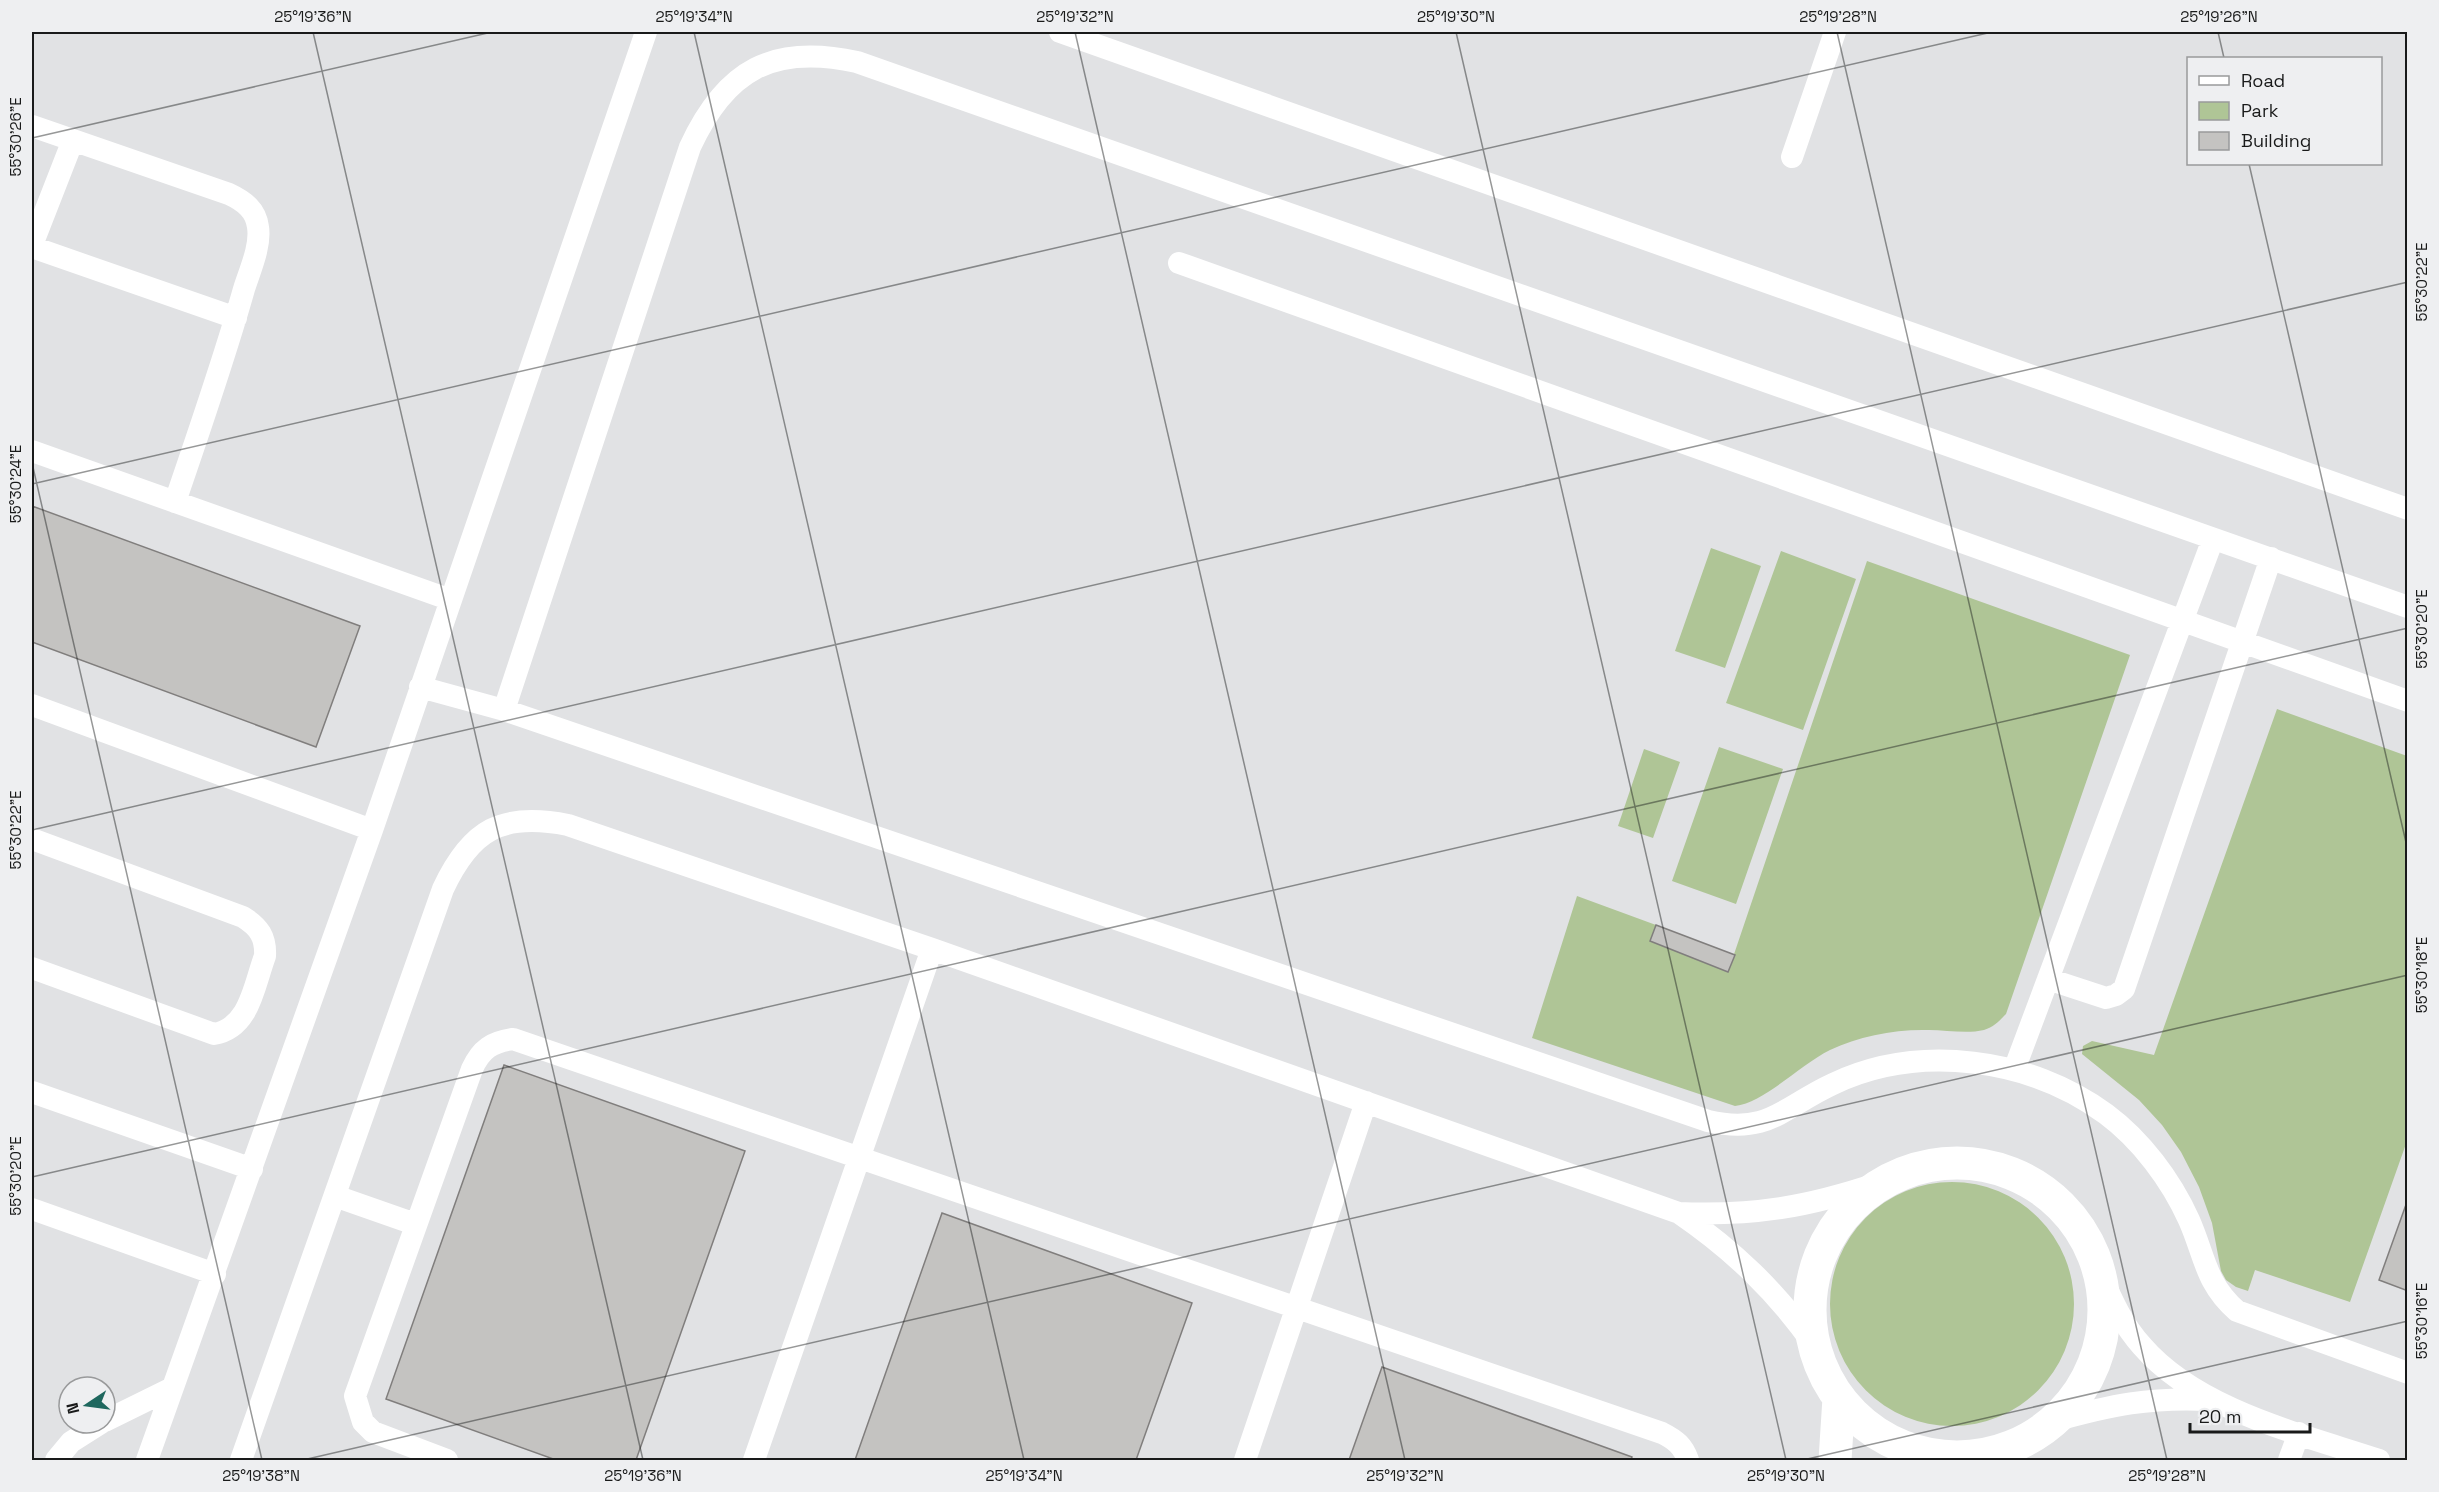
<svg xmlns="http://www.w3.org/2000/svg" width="2439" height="1492" font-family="'Space Grotesk',sans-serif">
<rect width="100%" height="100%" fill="#e1e2e4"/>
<path fill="#afc596" d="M 1711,548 L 1761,566 L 1725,668 L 1675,651 Z
M 1781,551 L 1856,579 L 1803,730 L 1726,703 Z
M 1867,561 L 2130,655 L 2006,1014 C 1999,1021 1994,1027 1984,1030 C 1967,1034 1946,1030 1929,1030 C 1895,1029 1859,1036 1830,1050 C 1800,1065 1765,1102 1735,1106 L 1532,1038 L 1577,896 L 1656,925 L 1651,941 L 1728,972 Z
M 2277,709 L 2407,756 L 2407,1141 L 2350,1302 L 2255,1270 L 2248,1291 L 2236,1287 L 2226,1280 L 2221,1271 L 2212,1223 L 2199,1187 L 2181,1152 L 2162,1125 L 2139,1100 L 2082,1054 L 2083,1046 L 2092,1041 L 2154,1055 Z
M 1719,747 L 1783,769 L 1736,904 L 1672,881 Z
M 1644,749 L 1680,762 L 1653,838 L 1618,826 Z
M1830 1304a122 122 0 1 1 244 0a122 122 0 1 1-244 0Z"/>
<path fill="#c4c3c1" stroke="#807e7d" stroke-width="1.5" d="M 32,506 L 360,626 L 316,747 L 32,642 Z
M 1656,925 L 1735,955 L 1728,972 L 1650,941 Z
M 504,1065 L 745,1151 L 636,1460 L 556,1460 L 386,1399 Z
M 2408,1199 L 2408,1291 L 2379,1280 Z
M 942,1213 L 1192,1303 L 1136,1460 L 855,1460 Z
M 1382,1367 L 1632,1457 L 1631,1460 L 1349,1460 Z"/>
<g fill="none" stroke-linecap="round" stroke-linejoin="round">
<path stroke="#fff" stroke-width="22" d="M 1060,32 L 2408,509
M 32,126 L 229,194 C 244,201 256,210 258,227 C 261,246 250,270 244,289 C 224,360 199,431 175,502
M 1792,157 L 1835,32
M 32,245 L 73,140
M 32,247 L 236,318
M 1179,263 L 2408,701
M 32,451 L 451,600
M 420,687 L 504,710 L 1708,1121 C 1769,1135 1783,1107 1833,1084 C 1919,1043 2030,1058 2106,1114 C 2141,1140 2171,1180 2189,1220 C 2205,1256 2205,1283 2237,1311 L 2408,1373
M 32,705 L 372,830
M 504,710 L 690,147 C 726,69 773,44 857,62 L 2408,607
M 32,839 L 243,917 C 259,927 266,937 265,956 C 254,985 250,1028 214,1034 L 32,968
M 2048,979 L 2106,998 L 2116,995 L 2124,989 L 2271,558
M 2014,1070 L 2213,539
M 32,1092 L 252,1169
M 335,1196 L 415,1224
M 32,1209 L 215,1274
M 1679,1213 C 1754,1216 1808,1207 1879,1183
M 2099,1271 C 2111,1298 2122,1324 2142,1346 C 2197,1410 2301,1434 2379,1460
M 105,1421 L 172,1388
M 2054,1421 C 2111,1405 2150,1397 2209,1400
M 56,1460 L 71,1442 L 101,1423
M 147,1460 L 372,830 L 646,32
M 241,1460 L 443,889 C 471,829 502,812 568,825 L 932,949 L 1679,1213 C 1733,1250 1776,1291 1814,1345
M 447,1460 L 373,1432 L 363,1422 L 355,1396 L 472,1069 C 481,1049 492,1042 513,1039 L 1662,1433 C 1676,1440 1683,1446 1688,1460
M 754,1460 L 932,949
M 1245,1460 L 1366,1102
M 2289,1460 L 2299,1433"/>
<path stroke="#fff" stroke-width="33" d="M1810 1310a147 147 0 1 1 294 0a147 147 0 1 1-294 0Z
M 1835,1460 L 1839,1398"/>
</g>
<path fill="none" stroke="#191a1a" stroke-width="1.5" stroke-opacity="0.45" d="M 313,32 L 643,1460M 694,32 L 1024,1460M 1075,32 L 1405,1460M 1456,32 L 1786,1460M 1837,32 L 2167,1460M 2218,32 L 2224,58M 32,138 L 492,32M 2249,164 L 2408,851M 32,463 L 262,1460M 32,484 L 1992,32M 32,830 L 2408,282M 32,1177 L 2408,628M 303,1460 L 2408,975M 1803,1460 L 2408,1321"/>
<rect width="2439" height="1492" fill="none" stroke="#eeeff1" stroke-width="66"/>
<rect x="2187" y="57" width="195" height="108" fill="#eeeff1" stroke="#999a9b" stroke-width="1.5"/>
<rect x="2199" y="76" width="30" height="9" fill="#ffffff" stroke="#999a9b" stroke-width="1.5"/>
<text x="2241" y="87" font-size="18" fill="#191a1a">Road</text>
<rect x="2199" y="102" width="30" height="18" fill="#afc596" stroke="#999a9b" stroke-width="1.5"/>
<text x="2241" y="117" font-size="18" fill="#191a1a">Park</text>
<rect x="2199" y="132" width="30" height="18" fill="#c4c3c1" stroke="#999a9b" stroke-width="1.5"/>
<text x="2241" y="147" font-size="18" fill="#191a1a">Building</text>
<g transform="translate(87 1405) rotate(257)"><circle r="28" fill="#eeeff1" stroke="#999a9b" stroke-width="1.5"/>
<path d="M0-4.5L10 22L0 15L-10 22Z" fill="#1e675e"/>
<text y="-9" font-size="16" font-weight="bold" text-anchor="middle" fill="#191a1a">N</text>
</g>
<path d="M2190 1423v9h120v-9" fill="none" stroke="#191a1a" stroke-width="3"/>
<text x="2199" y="1423" font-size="18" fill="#191a1a" stroke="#eeeff1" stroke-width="4.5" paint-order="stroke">20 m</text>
<rect x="33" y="33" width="2373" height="1426" fill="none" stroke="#191a1a" stroke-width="2"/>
<g font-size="15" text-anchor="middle" fill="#191a1a">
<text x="313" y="22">25°19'36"N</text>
<text x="694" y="22">25°19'34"N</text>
<text x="1075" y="22">25°19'32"N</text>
<text x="1456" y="22">25°19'30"N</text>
<text x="1838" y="22">25°19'28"N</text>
<text x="2219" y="22">25°19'26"N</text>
<text transform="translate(16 137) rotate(-90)" y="5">55°30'26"E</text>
<text transform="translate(2422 282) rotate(-90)" y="5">55°30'22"E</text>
<text transform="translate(16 484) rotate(-90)" y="5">55°30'24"E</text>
<text transform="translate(2422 629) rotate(-90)" y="5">55°30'20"E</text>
<text transform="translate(16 830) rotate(-90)" y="5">55°30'22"E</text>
<text transform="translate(2422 975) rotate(-90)" y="5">55°30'18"E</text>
<text transform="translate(16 1176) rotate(-90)" y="5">55°30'20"E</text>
<text transform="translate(2422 1321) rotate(-90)" y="5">55°30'16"E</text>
<text x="261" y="1481">25°19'38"N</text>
<text x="643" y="1481">25°19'36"N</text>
<text x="1024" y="1481">25°19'34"N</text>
<text x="1405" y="1481">25°19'32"N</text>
<text x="1786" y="1481">25°19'30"N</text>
<text x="2167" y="1481">25°19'28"N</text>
</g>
</svg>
